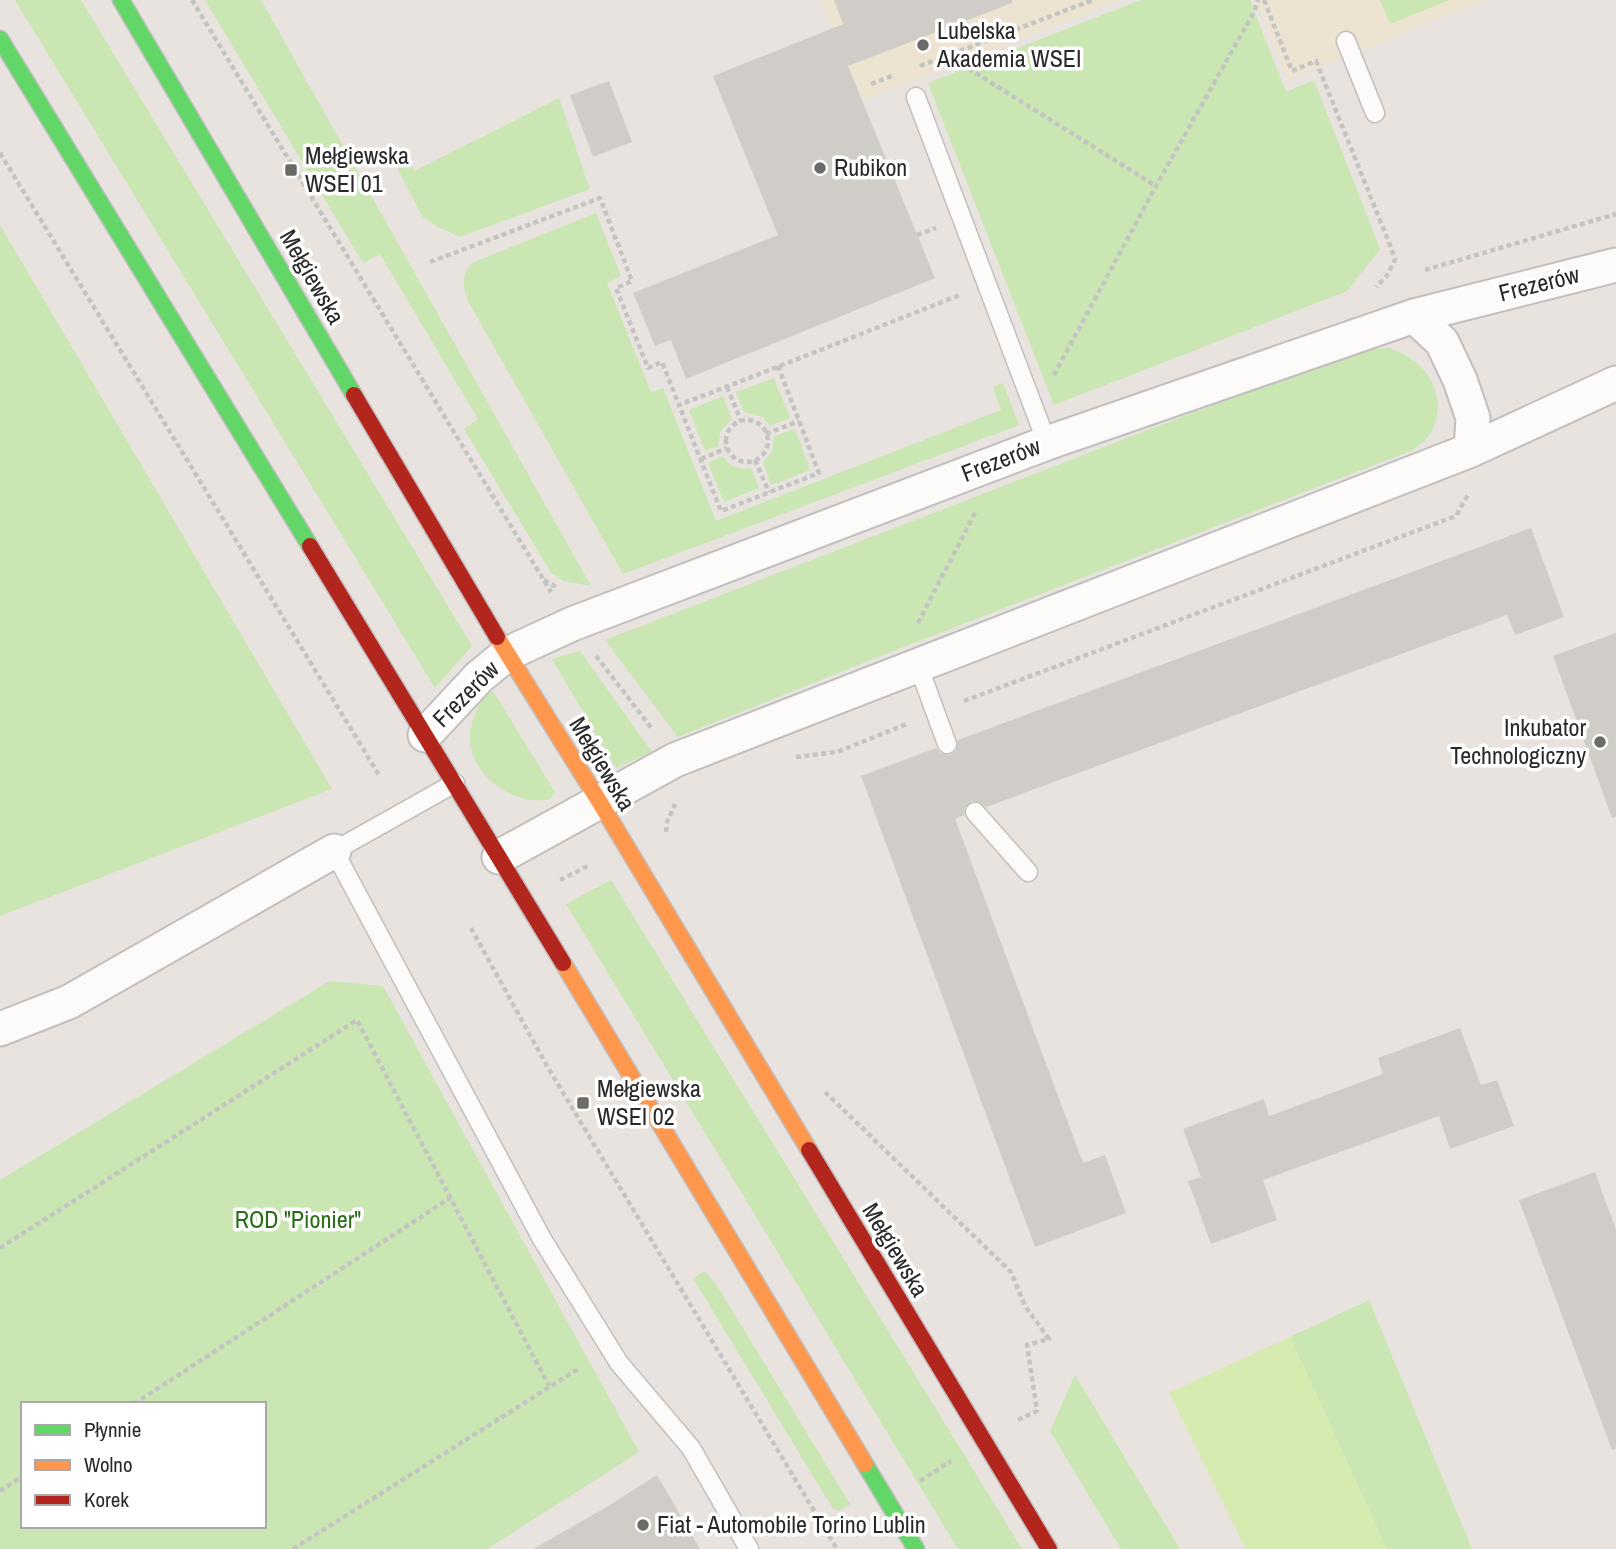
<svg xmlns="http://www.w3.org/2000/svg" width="1616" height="1549" font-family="'Archivo Narrow',sans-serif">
<rect width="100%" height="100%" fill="#e8e3de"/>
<path fill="#ede3d1" d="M 821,0 L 1121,0 L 863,100 Z
M 1256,0 L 1485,0 L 1288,80 Z"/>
<path fill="#c9e6b3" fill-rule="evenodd" d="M 15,0 L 81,0 L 472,646 L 435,688 Z
M 205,0 L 261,0 L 591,586 L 564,581 L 552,574 L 464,429 L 478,419 L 380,254 L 363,263 Z
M 1141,0 L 1250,0 L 1286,92 L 1314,80 L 1380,249 L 1347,291 L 1054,405 L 928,83 Z
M 1380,0 L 1449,0 L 1390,24 Z
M 559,98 L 590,189 L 460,237 L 438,227 L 422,216 L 393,160 L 393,155 L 401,149 L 415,171 Z
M 596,213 L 621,276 L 607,283 L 651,392 L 663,388 L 716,521 L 1001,410 L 993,387 L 1003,383 L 1019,425 L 623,574 L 468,301 C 462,285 461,274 474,262 Z
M 0,225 L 332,789 L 0,916 Z
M 1388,348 C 1427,358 1452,399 1429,436 C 1425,441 1418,446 1413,450 L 906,646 L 678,737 L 605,640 L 1355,350 Z
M 774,378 L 790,418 L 770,426 L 763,417 L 744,412 L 736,392 Z
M 723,396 L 732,419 L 721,430 L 718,446 L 705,451 L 689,410 Z
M 795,429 L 810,470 L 771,485 L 763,462 L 772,452 L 774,436 Z
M 723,456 C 730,467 738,470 751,468 L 759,488 L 724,502 L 708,463 Z
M 580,651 L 652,752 L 616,768 L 552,659 Z
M 493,691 L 555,792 L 550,799 C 515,808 468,775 470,735 C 470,723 477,710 482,699 Z
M 611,880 L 1022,1549 L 958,1549 L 566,904 Z
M 330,981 L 383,986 L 639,1452 L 487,1549 L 0,1549 L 0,1180 ZM 23,1404 L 264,1404 L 264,1526 L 23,1526 Z
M 705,1271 L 716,1284 L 850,1504 L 840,1511 L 833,1509 L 693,1278 Z
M 1369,1300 L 1472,1549 L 1387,1549 L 1290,1337 Z
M 1075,1375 L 1180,1549 L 1121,1549 L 1050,1431 Z"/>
<path fill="#d6ebb0" d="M 1290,1337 L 1387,1549 L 1246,1549 L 1169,1393 Z"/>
<path fill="#d0cdc9" d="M 834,0 L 1012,0 L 1012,3 L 848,66 L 935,278 L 686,379 L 671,340 L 655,346 L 633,293 L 778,235 L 713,76 L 843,24 Z
M 609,81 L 632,142 L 593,157 L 570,95 Z
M 1531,528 L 1564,617 L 1515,635 L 1507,615 L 986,807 L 979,802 L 972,801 L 965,808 L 964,815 L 955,819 L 1083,1163 L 1105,1155 L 1126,1213 L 1035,1247 L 861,776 L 936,748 L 940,753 L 950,755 L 956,751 L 958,740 Z
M 1616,633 L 1616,817 L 1612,818 L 1553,656 Z
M 1460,1028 L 1481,1085 L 1497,1080 L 1514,1126 L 1450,1149 L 1439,1116 L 1263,1180 L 1277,1220 L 1211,1244 L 1188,1181 L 1201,1177 L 1183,1129 L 1264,1099 L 1269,1116 L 1383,1074 L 1378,1058 Z
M 1595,1172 L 1616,1230 L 1616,1449 L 1612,1450 L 1519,1200 Z
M 657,1475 L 700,1549 L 533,1549 L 605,1508 Z"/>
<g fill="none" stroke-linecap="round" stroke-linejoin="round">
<g stroke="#c1bfc0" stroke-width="21">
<path id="lane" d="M 1346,41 L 1375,113
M 916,97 L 1047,443
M 918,665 L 947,744
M 455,783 L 334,851 L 542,1239 L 619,1363 L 691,1448 L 749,1549
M 975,812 L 1028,872"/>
</g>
<g stroke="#c1bfc0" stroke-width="37">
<path id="street" d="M 1414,316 L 1442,342 L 1460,380 L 1473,418 L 1471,450
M 425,735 L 479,677 L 507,654 L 572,624 L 1047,443 L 1414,316 L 1616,265
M 499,857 L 675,760 L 1471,450 L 1616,383
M 0,1029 L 69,1002 L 334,851"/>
</g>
<g stroke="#c1bfc0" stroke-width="19">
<path id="fast" d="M 121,0 L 354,395
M 0,39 L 310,546
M 865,1464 L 916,1549"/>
</g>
<g stroke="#c1bfc0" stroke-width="19">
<path id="slow" d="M 497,637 L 599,801 L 809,1150
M 563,963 L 865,1464"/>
</g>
<g stroke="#c1bfc0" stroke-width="19">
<path id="jam" d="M 354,395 L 497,637
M 310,546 L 563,963
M 809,1150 L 1049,1549"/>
</g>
<path stroke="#c4c4c3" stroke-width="4.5" stroke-dasharray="5 3.5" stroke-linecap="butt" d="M 192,0 L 551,592
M 1264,0 L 1292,71 L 1316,61 L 1390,245 L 1395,260 L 1386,277 L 1376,287
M 947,55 L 1156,186
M 920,66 L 1093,0
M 871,84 L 892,76
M 0,153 L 379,775
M 917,235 L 936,228
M 430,262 L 600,198 L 632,281 L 616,288 L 648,368 L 662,362 L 679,405
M 1425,270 L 1616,214
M 778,366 L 819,473 L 721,511 L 679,405 C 773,369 866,332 960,295
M 1054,375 L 1156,186 L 1254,12 L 1258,0
M 727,387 L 741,421
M726 441a21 21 0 1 1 42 0a21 21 0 1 1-42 0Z
M 766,434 L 799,421
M 701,459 L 727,448
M 755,460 L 769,492
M 544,580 L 558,588
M 918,623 L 975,513
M 596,656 L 653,730
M 964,701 L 1456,516 L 1469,493
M 796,757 L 837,752 L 907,724
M 666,832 L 667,822 L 675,804
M 560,880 L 590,865
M 471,928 L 547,1066 L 837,1549
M 825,1092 L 1011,1272 L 1025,1306 L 1049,1339 L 1027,1345 L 1037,1411 L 1018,1420
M 0,1248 L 357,1020 L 549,1386
M 134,1404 L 450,1198
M 920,1481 L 951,1461
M 0,1491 L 23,1476
M 830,1538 L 829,1535 L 853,1522
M 293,1549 L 578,1369"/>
<use href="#lane" stroke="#fcfbfa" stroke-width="18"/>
<use href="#street" stroke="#fcfbfa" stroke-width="33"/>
<use href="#fast" stroke="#63d668" stroke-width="16"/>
<use href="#slow" stroke="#ff974d" stroke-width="16"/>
<use href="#jam" stroke="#b3261e" stroke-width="16"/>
</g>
<g fill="#6c6a68" stroke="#fff" stroke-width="2.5">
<circle cx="923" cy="45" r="7"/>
<circle cx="820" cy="168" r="7"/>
<rect x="284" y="163" width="14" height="14" rx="3.5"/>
<circle cx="1600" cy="742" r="7"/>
<rect x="576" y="1096" width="14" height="14" rx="3.5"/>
<circle cx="643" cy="1525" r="7"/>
</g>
<g text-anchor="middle" stroke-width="7" stroke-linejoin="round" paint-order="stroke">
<g font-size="24" fill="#292929" stroke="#fff" text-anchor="start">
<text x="937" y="39">Lubelska<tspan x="937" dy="28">Akademia WSEI</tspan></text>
<text x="305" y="164">Mełgiewska<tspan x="305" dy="28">WSEI 01</tspan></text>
<text x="834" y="176">Rubikon</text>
<text x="1586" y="736" text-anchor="end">Inkubator<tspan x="1586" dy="28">Technologiczny</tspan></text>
<text x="597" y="1097">Mełgiewska<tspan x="597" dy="28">WSEI 02</tspan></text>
<text x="657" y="1533">Fiat - Automobile Torino Lublin</text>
</g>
<g font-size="24" fill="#292929" stroke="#fff">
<text transform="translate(312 277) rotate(60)" y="8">Mełgiewska</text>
<text transform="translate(1539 284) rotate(-14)" y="8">Frezerów</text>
<text transform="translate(1001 460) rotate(-21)" y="8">Frezerów</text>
<text transform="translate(466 694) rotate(-45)" y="8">Frezerów</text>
<text transform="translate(602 764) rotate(59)" y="8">Mełgiewska</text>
<text transform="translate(895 1250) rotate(59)" y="8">Mełgiewska</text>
</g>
<g font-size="24" fill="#266d13" stroke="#fff">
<text x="298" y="1228">ROD "Pionier"</text>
</g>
</g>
<rect x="21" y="1402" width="245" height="126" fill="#ffffff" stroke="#a9a9a9" stroke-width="2"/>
<rect x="35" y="1425" width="35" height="10" fill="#63d668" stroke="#a9a9a9" stroke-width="2"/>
<text x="84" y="1437" font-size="21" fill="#292929">Płynnie</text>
<rect x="35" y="1460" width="35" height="10" fill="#ff974d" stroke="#a9a9a9" stroke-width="2"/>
<text x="84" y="1472" font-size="21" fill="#292929">Wolno</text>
<rect x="35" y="1495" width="35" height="10" fill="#b3261e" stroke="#a9a9a9" stroke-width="2"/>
<text x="84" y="1507" font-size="21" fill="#292929">Korek</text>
</svg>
